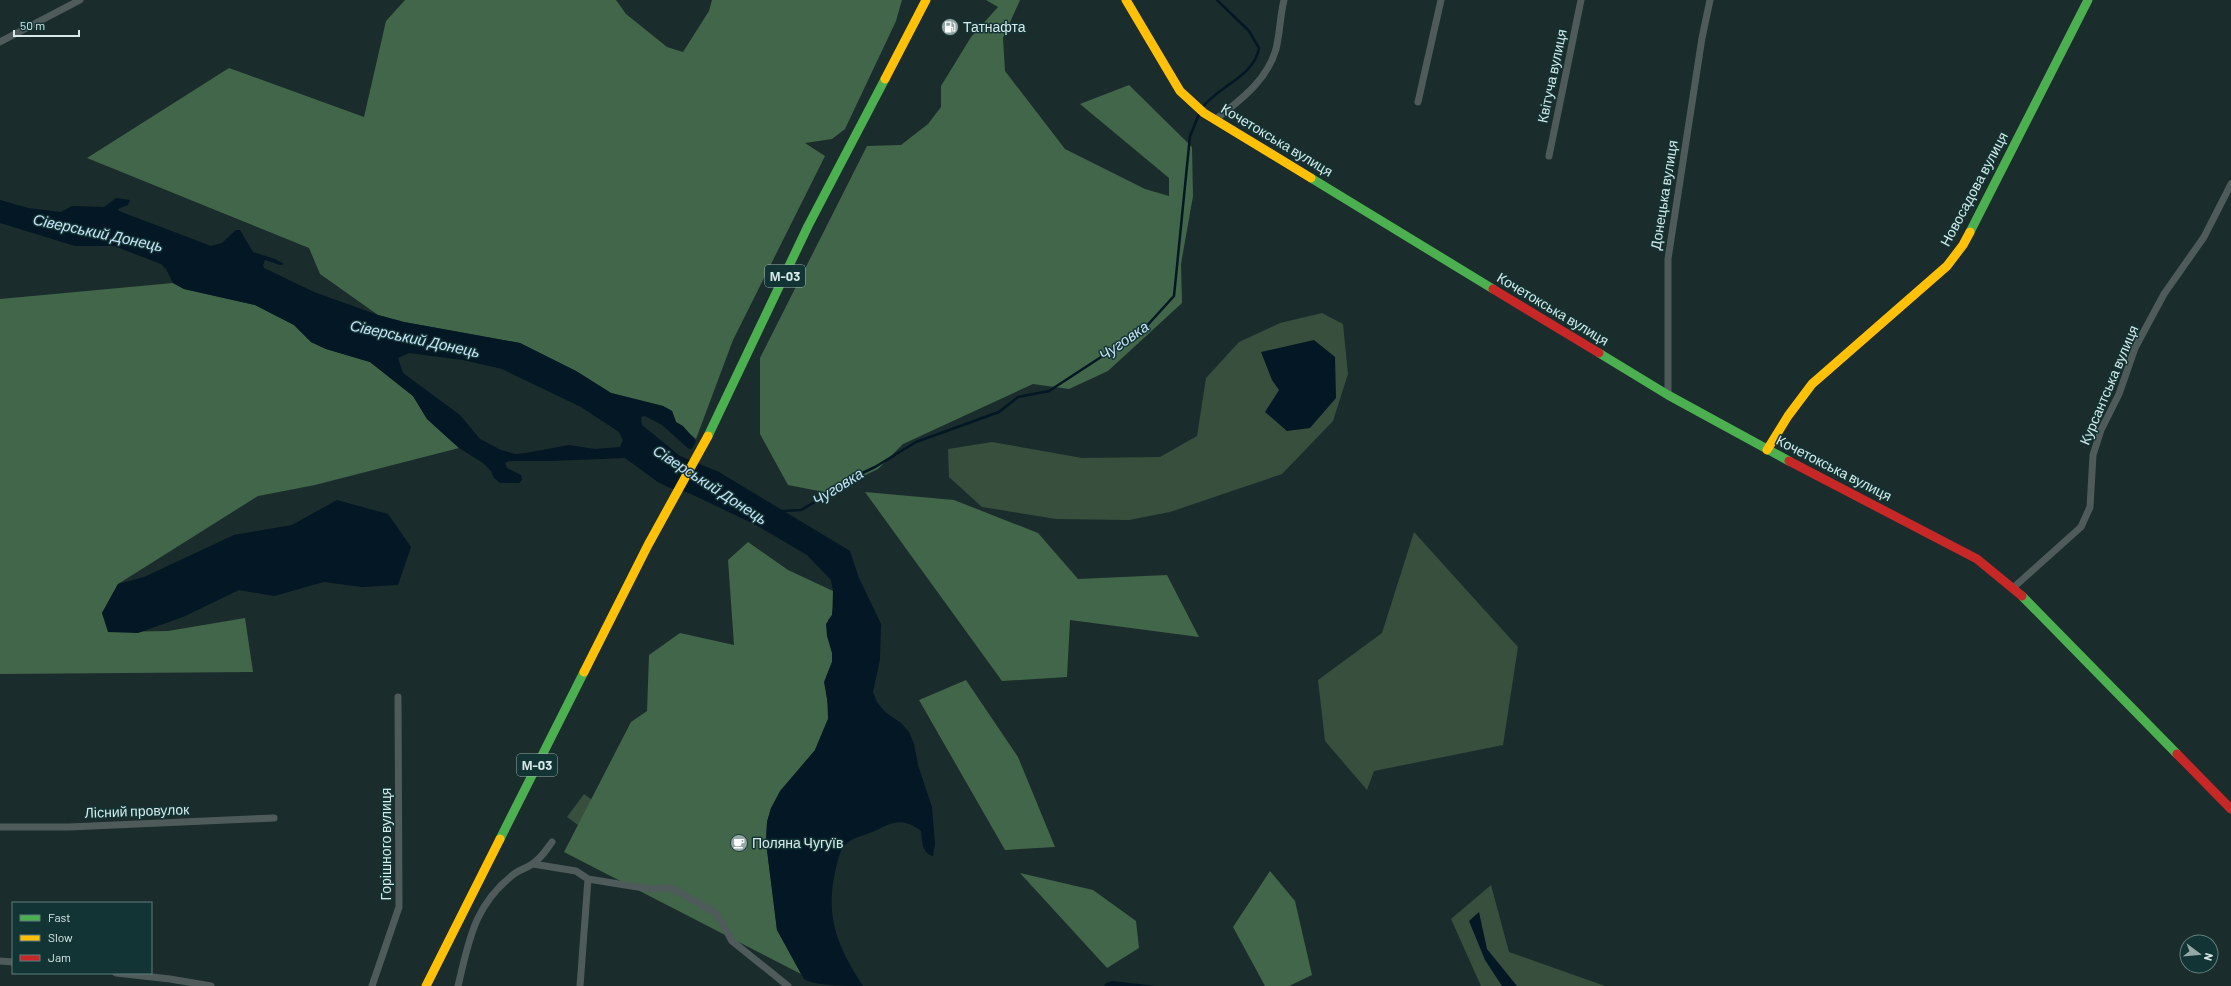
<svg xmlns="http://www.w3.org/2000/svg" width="2231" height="986" font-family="Barlow,sans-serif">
<rect width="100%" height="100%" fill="#1b2c2c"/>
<path fill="#384f3d" d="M 1322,313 L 1343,324 L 1348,374 L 1333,421 L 1282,474 L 1170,512 L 1129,520 L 1056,519 L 982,507 L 949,477 L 948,449 L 992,442 L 1082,458 L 1160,457 L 1197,436 L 1206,378 L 1239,342 L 1280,323 Z
M 1414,532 L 1518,647 L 1503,745 L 1374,771 L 1367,790 L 1325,741 L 1318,680 L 1382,633 Z
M 584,794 L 626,825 L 609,848 L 567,817 Z
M 1491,885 L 1509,952 L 1605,986 L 1481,986 L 1451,919 Z"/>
<path fill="#426649" d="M 405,0 L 616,0 L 626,14 L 667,47 L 683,52 L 709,11 L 712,0 L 902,0 L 896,21 L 845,129 L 832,139 L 805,143 L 825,156 L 733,340 L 696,439 L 676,422 L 672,411 L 663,406 L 611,393 L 576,371 L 520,343 L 404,322 L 378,315 L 320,274 L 309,248 L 87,158 L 229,68 L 364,117 L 386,21 Z
M 986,0 L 1020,0 L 1003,38 L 1005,71 L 1065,149 L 1145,189 L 1169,196 L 1169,178 L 1080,104 L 1129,85 L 1192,147 L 1193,196 L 1181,264 L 1182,303 L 1108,371 L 1069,389 L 1033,384 L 903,444 L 878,469 L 829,493 L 788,485 L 760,434 L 760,358 L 867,146 L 901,145 L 928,124 L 941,107 L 941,86 L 971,37 L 998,7 Z
M 173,283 L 184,289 L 255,305 L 294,325 L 311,342 L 326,349 L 370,362 L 413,396 L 427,419 L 459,448 L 315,485 L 258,496 L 118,584 L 102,613 L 109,632 L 168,631 L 245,618 L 253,672 L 0,674 L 0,299 Z
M 865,492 L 954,500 L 1038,533 L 1078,579 L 1167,575 L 1199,637 L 1070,620 L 1067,677 L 1002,681 Z
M 748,542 L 788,570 L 833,591 L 832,615 L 828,620 L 832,653 L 832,662 L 826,677 L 828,719 L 815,750 L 771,808 L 767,822 L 766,842 L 777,930 L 801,974 L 564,852 L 631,722 L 647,711 L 649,655 L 680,633 L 734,645 L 728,560 Z
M 966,680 L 1018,757 L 1055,847 L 1005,850 L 919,700 Z
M 1270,871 L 1295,901 L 1312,975 L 1289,986 L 1265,986 L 1233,927 Z
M 1020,873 L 1093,890 L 1136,921 L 1139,948 L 1107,968 Z"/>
<path fill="#031724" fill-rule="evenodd" d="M 116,198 L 130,200 L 128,205 L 118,209 L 119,211 L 211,246 L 222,243 L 236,230 L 240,230 L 253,252 L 275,259 L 284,264 L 280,265 L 265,260 L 263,265 L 264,268 L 314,292 L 378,315 L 404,322 L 520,343 L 576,371 L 611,393 L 663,406 L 672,411 L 676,422 L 683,426 L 696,441 L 692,449 L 689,449 L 662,425 L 645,416 L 641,417 L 642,425 L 680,456 L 719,472 L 850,551 L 859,578 L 881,624 L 880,659 L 873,692 L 877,702 L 885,712 L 901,723 L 909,732 L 914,744 L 918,765 L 932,807 L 935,844 L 933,856 C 922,854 922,840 921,831 C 904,818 894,821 877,830 C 867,835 851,837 844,846 C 839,853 837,863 835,872 C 825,918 838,947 863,986 C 847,986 815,986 804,979 L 777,930 L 766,842 L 767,822 L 771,808 L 780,791 L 815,750 L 828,719 L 828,705 L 824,682 L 832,662 L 832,653 L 827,636 L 826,624 L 832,615 L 833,608 L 833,591 L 831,580 L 807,555 L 756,525 L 689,493 L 670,488 L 658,482 L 625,458 L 550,461 L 509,461 L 505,463 L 507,468 L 521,475 L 522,480 L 519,483 L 500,483 L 494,478 L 491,471 L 483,463 L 459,448 L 427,419 L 413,396 L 370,362 L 326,349 L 311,342 L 294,325 L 255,305 L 184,289 L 173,283 L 166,269 L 161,264 L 114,246 L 75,246 L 0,223 L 0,200 L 28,208 L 61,212 L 72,206 L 104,207 ZM 409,353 L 463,360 L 502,369 L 581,407 L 619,432 L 623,440 L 620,447 L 595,449 L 569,445 L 526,453 L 515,454 L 501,450 L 480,439 L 460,415 L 403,373 L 398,358 Z
M 1314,340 L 1335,357 L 1336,398 L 1310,428 L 1287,431 L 1265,412 L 1279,390 L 1272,380 L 1261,352 Z
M 337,500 L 388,514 L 411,547 L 398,585 L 362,587 L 324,582 L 274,596 L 239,590 L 183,617 L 138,633 L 108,632 L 102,613 L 118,584 L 144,577 L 234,535 L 292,525 Z
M 1479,912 L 1487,949 L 1517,986 L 1502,986 L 1485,960 L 1469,921 Z
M 1113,981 L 1156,986 L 1104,986 L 1106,983 Z"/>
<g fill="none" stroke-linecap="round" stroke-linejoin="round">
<path stroke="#031724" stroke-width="2.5" d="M 1202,108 C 1218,86 1254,77 1259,48 L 1249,31 L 1217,0
M 783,511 L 801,510 L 818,500 L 833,487 L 875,467 L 916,442 L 999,412 L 1018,397 L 1049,391 L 1144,329 L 1174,296 L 1190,136 L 1200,112"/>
<path stroke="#4e5b5a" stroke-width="7" d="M 0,42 L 80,0
M 1418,102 L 1441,0
M 1215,120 C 1240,100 1267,81 1276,49 C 1280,33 1280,16 1284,0
M 1549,156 L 1581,0
M 1668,395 L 1668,259 L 1702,38 L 1710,0
M 2014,587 L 2081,527 L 2090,507 L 2093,455 L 2101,430 L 2119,394 L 2135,348 L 2164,294 L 2204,237 L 2231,184
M 0,827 L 69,827 L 274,818
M 533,864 L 576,871 L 588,879
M 0,961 L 13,962
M 116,973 L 170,979 L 211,986
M 372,986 L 399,907 L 398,697
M 458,986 C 469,940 474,905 514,874 C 519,870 527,868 532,864 C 541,859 546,850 552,842
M 580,986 L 588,879 L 650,889 L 672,888 L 717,914 L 732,941 L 788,986"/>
<path stroke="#4caf50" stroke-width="9" d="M 1311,178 L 1493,289
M 1970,232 L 2088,0
M 1599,353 L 1668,395 L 1789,461
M 708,436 L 808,226 L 885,79
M 2022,596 L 2177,754
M 500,839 L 584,672"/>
<path stroke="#ffc107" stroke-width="9" d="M 1126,0 L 1180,91 L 1204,113 L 1311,178
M 885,79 L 926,0
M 1767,450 L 1788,416 L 1812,384 L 1947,266 L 1963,245 L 1970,232
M 584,672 L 648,545 L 708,436
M 426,986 L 500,839"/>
<path stroke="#c62828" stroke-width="9" d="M 1493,289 L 1599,353
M 1789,461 L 1977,559 L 2022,596
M 2177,754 L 2231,809"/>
</g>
<defs>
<g id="fuel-disc" transform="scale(0.9)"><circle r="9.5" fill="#95a8a7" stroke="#133434"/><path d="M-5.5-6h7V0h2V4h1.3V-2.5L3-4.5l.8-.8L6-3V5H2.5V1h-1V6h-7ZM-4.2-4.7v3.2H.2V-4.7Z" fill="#fff"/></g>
<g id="cafe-disc" transform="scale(0.9)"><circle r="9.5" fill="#95a8a7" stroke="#133434"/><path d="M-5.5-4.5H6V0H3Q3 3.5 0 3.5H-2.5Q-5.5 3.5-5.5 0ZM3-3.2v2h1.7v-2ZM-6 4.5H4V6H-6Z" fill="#fff"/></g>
</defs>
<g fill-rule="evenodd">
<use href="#fuel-disc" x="950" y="27"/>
<use href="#cafe-disc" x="739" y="843"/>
</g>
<g text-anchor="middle" stroke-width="3" stroke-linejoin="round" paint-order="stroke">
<g fill="#133434" stroke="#9cb3b3" stroke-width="1">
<rect x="765" y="265" width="40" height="22" rx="3"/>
<rect x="517" y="754" width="40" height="22" rx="3"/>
</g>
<g font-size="13" font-weight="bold" fill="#d7eae9">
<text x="785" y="281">М-03</text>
<text x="537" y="770">М-03</text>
</g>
<g font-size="14" fill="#d7eae9" stroke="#133434" text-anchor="start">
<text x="963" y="32">Татнафта</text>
<text x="752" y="848">Поляна Чугуїв</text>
</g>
<g font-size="14" fill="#d7eae9" stroke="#133434">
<text transform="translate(1552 76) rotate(-78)" y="5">Квітуча вулиця</text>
<text transform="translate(1277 140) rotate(31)" y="5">Кочетокська вулиця</text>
<text transform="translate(1974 189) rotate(-62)" y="5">Новосадова вулиця</text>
<text transform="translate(1664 195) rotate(-81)" y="5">Донецька вулиця</text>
<text transform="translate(1553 309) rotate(31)" y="5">Кочетокська вулиця</text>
<text transform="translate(2109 385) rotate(-67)" y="5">Курсантська вулиця</text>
<text transform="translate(1834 468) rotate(27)" y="5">Кочетокська вулиця</text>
<text transform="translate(137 811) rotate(-2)" y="5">Лісний провулок</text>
<text transform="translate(386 844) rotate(-90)" y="5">Горішного вулиця</text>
</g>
<g font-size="15" font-style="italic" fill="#c7e2f6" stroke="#133434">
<text transform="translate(98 233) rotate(12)" y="5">Сіверський Донець</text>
<text transform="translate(415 339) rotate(12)" y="5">Сіверський Донець</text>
<text transform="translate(1124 341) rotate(-35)" y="5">Чуговка</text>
<text transform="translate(710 485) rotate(33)" y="5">Сіверський Донець</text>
<text transform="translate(838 487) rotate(-32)" y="5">Чуговка</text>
</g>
</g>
<rect x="12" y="902" width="140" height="72" fill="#133434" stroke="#617d7c"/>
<rect x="20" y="915" width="20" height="6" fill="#4caf50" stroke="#617d7c"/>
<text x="48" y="922" font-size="12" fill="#d7eae9">Fast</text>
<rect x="20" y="935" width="20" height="6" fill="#ffc107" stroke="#617d7c"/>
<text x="48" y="942" font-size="12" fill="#d7eae9">Slow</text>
<rect x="20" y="955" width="20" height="6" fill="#c62828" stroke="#617d7c"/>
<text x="48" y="962" font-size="12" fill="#d7eae9">Jam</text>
<g transform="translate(2199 954) rotate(106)"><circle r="19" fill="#133434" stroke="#617d7c"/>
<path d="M0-3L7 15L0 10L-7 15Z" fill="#95a8a7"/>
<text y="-6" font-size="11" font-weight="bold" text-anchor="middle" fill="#d7eae9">N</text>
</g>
<path d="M14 30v6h65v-6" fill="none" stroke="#d7eae9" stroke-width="2"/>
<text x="20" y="30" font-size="12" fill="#d7eae9" stroke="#133434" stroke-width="3" paint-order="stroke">50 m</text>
</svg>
